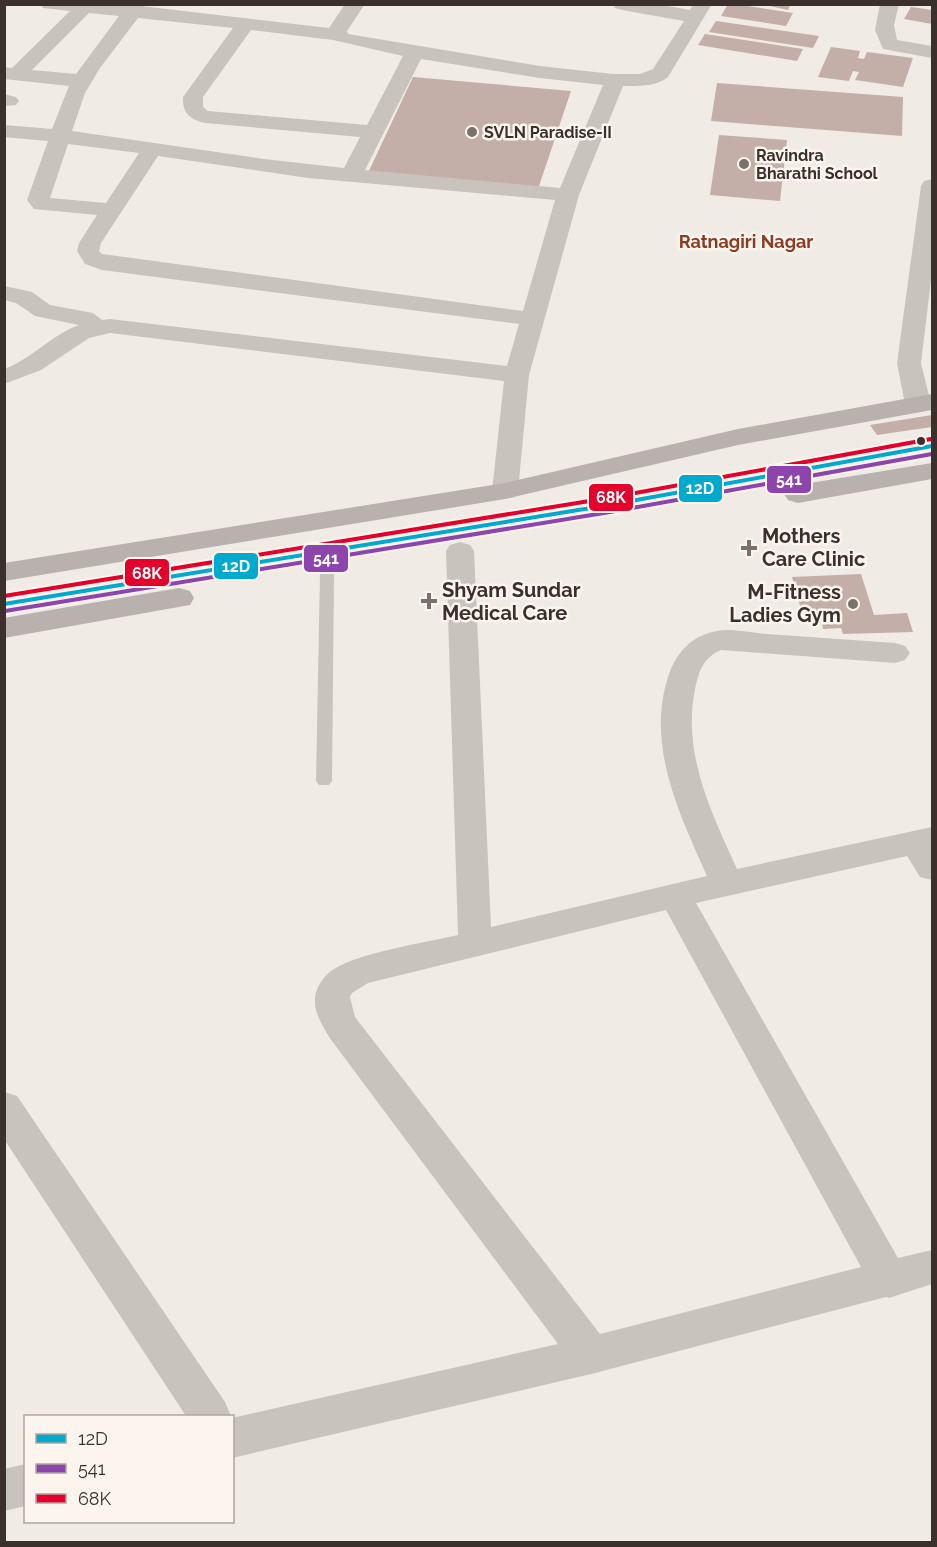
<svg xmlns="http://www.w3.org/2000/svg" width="937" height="1547" font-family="Raleway,sans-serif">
<rect width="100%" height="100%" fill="#f0ebe5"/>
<path fill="#c3afa7" d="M 728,4 L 735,4 L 793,13 L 786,26 L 721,16 Z
M 761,4 L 791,4 L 788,10 Z
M 911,7 L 932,10 L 932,24 L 904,19 Z
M 716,21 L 819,36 L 813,48 L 709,32 Z
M 705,34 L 803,49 L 797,61 L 698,45 Z
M 831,47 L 860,51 L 858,58 L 864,59 L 867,52 L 913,58 L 903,87 L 855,80 L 859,72 L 853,71 L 849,81 L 818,77 Z
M 413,77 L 571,91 L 538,189 L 368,173 Z
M 717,83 L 903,97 L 902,136 L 711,121 Z
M 719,135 L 787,140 L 780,201 L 710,195 Z
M 932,415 L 932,427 L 877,435 L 870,425 Z
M 861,574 L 874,615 L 907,613 L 913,632 L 843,634 L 841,628 L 823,629 L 822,623 L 805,624 L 792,577 Z"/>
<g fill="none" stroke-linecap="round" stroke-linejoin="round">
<path fill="#c9c3be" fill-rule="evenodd" d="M 327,569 L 334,573 L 332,781 L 329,785 L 319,785 L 316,781 L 320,573 Z"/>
<path fill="#c9c3be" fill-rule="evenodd" d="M 41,4 L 133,5 L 329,28 L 345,4 L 365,4 L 347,31 L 348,34 L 540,66 L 613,74 L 640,74 L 653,69 L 684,21 L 622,10 L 615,8 L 613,4 L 657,4 L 690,10 L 693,4 L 712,4 L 668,77 C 656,87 637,86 623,86 L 579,195 L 529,375 L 518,491 L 515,497 L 505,499 L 495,497 L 492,491 L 504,381 L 110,333 L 89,338 L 41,370 L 4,384 L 4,369 C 32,359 51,335 79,325 L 35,316 L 16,303 L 4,300 L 4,286 L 32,292 L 50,305 L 93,313 L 102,320 L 110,319 L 507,366 L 519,324 L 102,270 L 85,264 L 77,251 L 79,243 L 97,215 L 34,209 L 27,200 L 48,141 L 4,137 L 4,125 L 52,129 L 69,86 L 4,79 L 4,67 L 12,68 L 70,11 L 43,8 ZM 89,13 L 119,16 L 76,74 L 32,70 ZM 138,18 L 233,28 L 183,97 C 182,113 190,120 205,123 L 360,137 L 344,168 L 264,159 L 72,131 L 85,93 L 100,68 ZM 251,30 L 333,40 L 403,56 L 367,125 L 208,111 L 203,107 L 203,97 ZM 421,59 L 540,78 L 603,85 L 560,188 L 365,170 ZM 68,144 L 139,153 L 106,203 L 50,198 ZM 158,156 L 308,178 L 555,200 L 523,311 L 102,254 L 99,251 L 101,243 Z
M 880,4 L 899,4 L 894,25 L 897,40 L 932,46 L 932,58 L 883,49 L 875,30 Z
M 4,94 L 16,97 L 19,101 L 16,105 L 4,106 Z
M 932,179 L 932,272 L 921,363 L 931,404 L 927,409 L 918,412 L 909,409 L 905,404 L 897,363 L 921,186 L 924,181 Z
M 460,542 L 470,545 L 474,551 L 491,927 L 707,876 C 679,813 645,744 669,674 C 678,650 692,636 717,631 C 732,628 752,633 767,634 C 810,637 852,640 895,643 L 905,646 L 910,653 L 905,660 L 895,663 L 721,650 C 703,658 699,671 695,689 C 682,753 711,812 737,869 L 932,827 L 932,880 L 920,877 L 907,856 L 696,903 L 898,1258 L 932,1250 L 932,1284 L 889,1298 L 886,1297 L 591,1374 L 232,1458 L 232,1418 L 558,1344 L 329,1037 C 323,1026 314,1013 315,999 C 315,988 324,975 334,969 C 361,952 424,943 458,935 L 446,551 L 450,545 ZM 666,910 L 861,1267 L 600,1334 L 355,1017 L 350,997 L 352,993 L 368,983 Z
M 4,1092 L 17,1096 L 225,1402 L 231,1416 L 186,1416 L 4,1139 Z
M 26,1464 L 26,1506 L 4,1511 L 4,1469 Z"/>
<path fill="#b8b1ad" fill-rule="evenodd" d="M 932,394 L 932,410 L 738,445 L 505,499 L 4,581 L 4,563 L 505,483 L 738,429 Z
M 932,438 L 932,454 L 609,514 L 4,614 L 4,594 L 609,496 Z
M 932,463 L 932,479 L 798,503 L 788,500 L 784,494 L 788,488 L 798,485 Z
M 179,588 L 190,591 L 194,598 L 190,605 L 4,638 L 4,618 Z"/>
<g stroke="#fbf5ee" stroke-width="8">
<path id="bus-1" d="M 4,604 L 609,505 L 932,446"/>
</g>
<g stroke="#fbf5ee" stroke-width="8">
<path id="bus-2" d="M 5,611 L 610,512 L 932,454"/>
</g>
<g stroke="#fbf5ee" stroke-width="8">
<path id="bus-3" d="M 4,596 L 608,498 L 931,439"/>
</g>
<use href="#bus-1" stroke="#00a9ce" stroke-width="4"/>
<use href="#bus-2" stroke="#8e44ad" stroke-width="4"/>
<use href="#bus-3" stroke="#e4002b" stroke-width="4"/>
</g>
<g fill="#7a716c" stroke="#fbf5ee" stroke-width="2">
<circle cx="472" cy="132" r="6"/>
<circle cx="744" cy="164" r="6"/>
<path d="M746 539h6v6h6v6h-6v6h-6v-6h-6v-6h6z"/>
<path d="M426 592h6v6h6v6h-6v6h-6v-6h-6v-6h6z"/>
<circle cx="853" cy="604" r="6"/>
</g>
<circle fill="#3b302b" stroke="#fbf5ee" stroke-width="2" cx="921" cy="441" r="5"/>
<g text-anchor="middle" stroke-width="5" stroke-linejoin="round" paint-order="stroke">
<g font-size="16" font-weight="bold" fill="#3b302b" stroke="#fbf5ee" text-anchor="start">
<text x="484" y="138">SVLN Paradise-II</text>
<text x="756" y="161">Ravindra<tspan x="756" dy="18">Bharathi School</tspan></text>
</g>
<g font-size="18" font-weight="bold" fill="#8c3b22" stroke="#fbf5ee">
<text x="746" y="248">Ratnagiri Nagar</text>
</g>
<g font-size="20" font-weight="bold" fill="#3b302b" stroke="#fbf5ee" text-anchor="start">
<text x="762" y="543">Mothers<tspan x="762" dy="23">Care Clinic</tspan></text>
<text x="442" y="597">Shyam Sundar<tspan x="442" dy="23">Medical Care</tspan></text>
<text x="841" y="599" text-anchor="end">M-Fitness<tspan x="841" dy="23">Ladies Gym</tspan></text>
</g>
</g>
<g stroke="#fbf5ee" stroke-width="2">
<rect x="766" y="465" width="46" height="29" rx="6" fill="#8e44ad"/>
<rect x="678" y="474" width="45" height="29" rx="6" fill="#00a9ce"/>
<rect x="588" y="483" width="46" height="29" rx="6" fill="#e4002b"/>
<rect x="303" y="544" width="46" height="29" rx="6" fill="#8e44ad"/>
<rect x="213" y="552" width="46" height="28" rx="6" fill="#00a9ce"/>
<rect x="124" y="558" width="46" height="29" rx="6" fill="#e4002b"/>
</g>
<g font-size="16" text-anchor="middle" font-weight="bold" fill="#fff">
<text x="789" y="485">541</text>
<text x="700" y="494">12D</text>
<text x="611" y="503">68K</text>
<text x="326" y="564">541</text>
<text x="236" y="572">12D</text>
<text x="147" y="579">68K</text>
</g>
<rect width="937" height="1547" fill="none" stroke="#3b302b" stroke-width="12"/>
<rect x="24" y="1415" width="210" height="108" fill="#fbf5ee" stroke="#aea6a0" stroke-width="1.5"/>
<rect x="36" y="1434" width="30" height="9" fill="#00a9ce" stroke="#aea6a0" stroke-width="1.5"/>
<text x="78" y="1445" font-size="18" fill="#3b302b">12D</text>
<rect x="36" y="1464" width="30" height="9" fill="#8e44ad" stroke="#aea6a0" stroke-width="1.5"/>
<text x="78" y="1475" font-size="18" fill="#3b302b">541</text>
<rect x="36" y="1494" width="30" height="9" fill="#e4002b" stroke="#aea6a0" stroke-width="1.5"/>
<text x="78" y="1505" font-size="18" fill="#3b302b">68K</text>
</svg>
